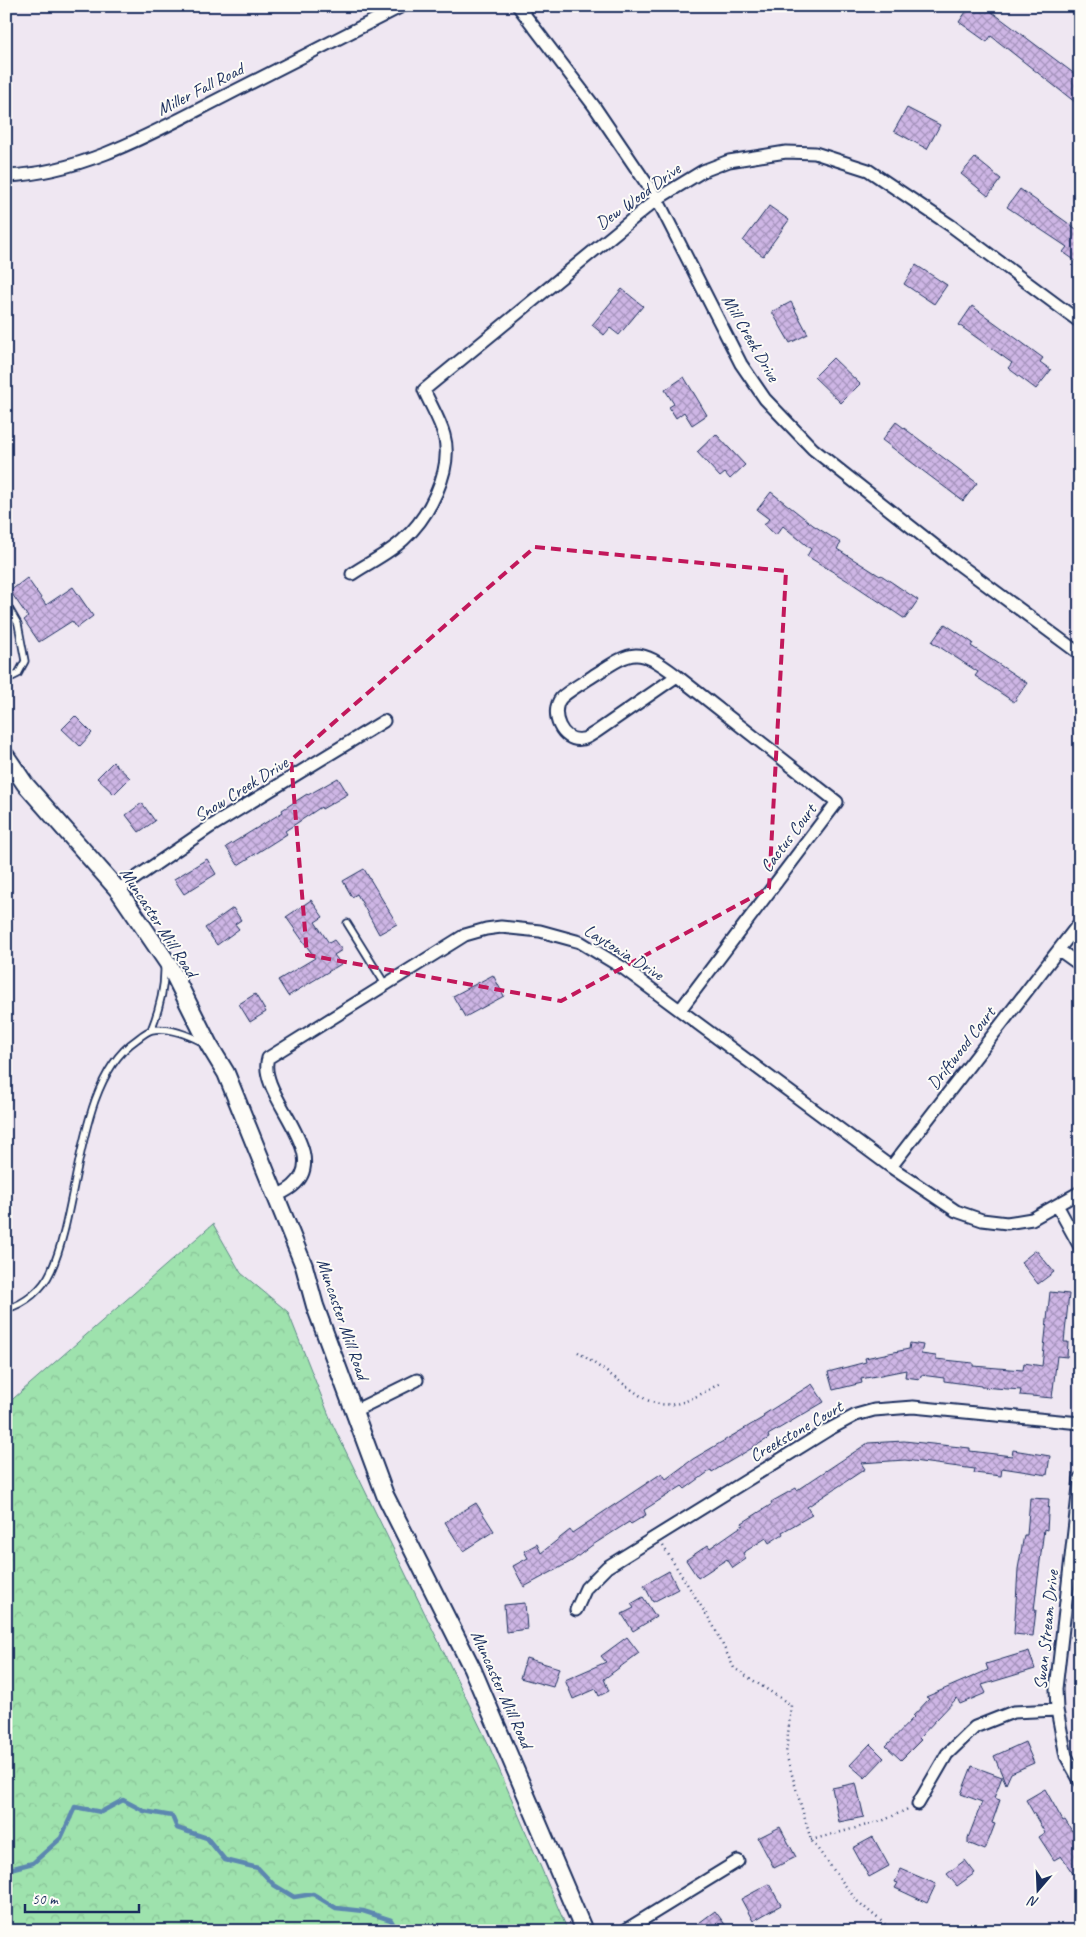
<svg xmlns="http://www.w3.org/2000/svg" width="1086" height="1937" font-family="Caveat,sans-serif">
<defs>
<pattern id="forest-crowns" width="20" height="18" patternUnits="userSpaceOnUse" patternTransform="scale(1.25)"><rect width="20" height="18" fill="#9ee2ad"/><path d="M2 6a3 3 0 1 1 6 0M12 15a3 3 0 1 1 6 0" fill="none" stroke="#88c297"/></pattern>
<pattern id="building-cross-hatch" width="8" height="8" patternUnits="userSpaceOnUse" patternTransform="scale(1.25)"><rect width="8" height="8" fill="#ceb6e5"/><path d="M0 0l8 8M0 8l8-8" fill="none" stroke="#a694bd"/></pattern>
</defs>
<rect width="100%" height="100%" fill="#efe7f2"/>
<filter id="ink" filterUnits="userSpaceOnUse"><feTurbulence type="fractalNoise" baseFrequency=".02" numOctaves="2"/><feDisplacementMap in="SourceGraphic" scale="10" xChannelSelector="R" yChannelSelector="G"/><feConvolveMatrix kernelMatrix="1 2 1 2 8 2 1 2 1" color-interpolation-filters="sRGB"/></filter>
<g filter="url(#ink)">
<path fill="url(#forest-crowns)" stroke="#5c8886" d="M 213,1224 L 241,1273 L 288,1312 L 332,1423 L 487,1741 L 568,1931 L 6,1931 L 6,1405 Z"/>
<g fill="none" stroke-linecap="round" stroke-linejoin="round">
<path stroke="#5c87b0" stroke-width="4.5" d="M 6,1870 L 33,1863 L 61,1838 L 75,1807 L 101,1812 L 123,1800 L 144,1811 L 172,1816 L 177,1828 L 207,1838 L 225,1860 L 258,1868 L 274,1885 L 294,1897 L 313,1894 L 336,1908 L 363,1911 L 391,1920 L 397,1931"/>
</g>
<path fill="url(#building-cross-hatch)" stroke="#1b2f5e" d="M 970,6 L 984,6 L 1080,78 L 1080,106 L 991,36 L 987,42 L 959,22 Z
M 907,108 L 940,125 L 927,149 L 894,131 Z
M 975,158 L 1001,179 L 988,196 L 961,174 Z
M 1020,189 L 1079,231 L 1080,229 L 1080,264 L 1063,252 L 1067,247 L 1007,207 Z
M 769,206 L 789,220 L 763,256 L 743,241 Z
M 916,265 L 947,285 L 934,304 L 904,284 Z
M 622,289 L 643,306 L 619,335 L 610,328 L 604,335 L 592,325 Z
M 791,302 L 808,334 L 790,343 L 772,312 Z
M 972,306 L 1043,358 L 1040,362 L 1051,370 L 1036,389 L 1008,368 L 1012,363 L 959,325 Z
M 833,358 L 860,384 L 841,403 L 814,377 Z
M 684,377 L 707,415 L 692,425 L 684,412 L 676,418 L 669,407 L 674,404 L 665,390 Z
M 896,422 L 977,483 L 963,501 L 882,440 Z
M 716,434 L 745,465 L 730,479 L 725,473 L 720,477 L 697,452 Z
M 771,492 L 813,525 L 841,543 L 837,549 L 880,576 L 881,575 L 918,600 L 905,619 L 853,584 L 807,556 L 811,549 L 783,526 L 776,535 L 764,525 L 769,519 L 757,510 Z
M 27,578 L 46,605 L 73,587 L 93,616 L 77,628 L 72,621 L 39,642 L 24,620 L 28,617 L 10,591 Z
M 945,624 L 973,643 L 971,646 L 1027,683 L 1014,702 L 975,676 L 978,672 L 932,642 Z
M 75,716 L 92,733 L 80,746 L 62,729 Z
M 113,762 L 130,778 L 114,794 L 97,778 Z
M 338,778 L 348,794 L 322,809 L 321,807 L 285,831 L 287,834 L 238,865 L 226,847 L 283,812 L 282,810 L 307,794 L 308,795 Z
M 142,803 L 155,821 L 139,832 L 126,815 Z
M 207,859 L 216,874 L 184,894 L 174,879 Z
M 364,869 L 397,924 L 379,934 L 357,894 L 352,897 L 343,881 Z
M 311,900 L 323,917 L 315,922 L 329,943 L 334,940 L 342,950 L 334,955 L 341,964 L 288,996 L 278,980 L 315,958 L 286,917 Z
M 233,908 L 241,920 L 235,924 L 239,929 L 217,945 L 205,928 Z
M 493,975 L 504,996 L 465,1017 L 453,996 Z
M 255,994 L 266,1012 L 250,1022 L 239,1004 Z
M 1036,1250 L 1054,1272 L 1038,1284 L 1021,1262 Z
M 1050,1292 L 1069,1294 L 1064,1342 L 1068,1342 L 1067,1357 L 1057,1356 L 1052,1398 L 1020,1395 L 1021,1390 L 981,1387 L 981,1386 L 944,1381 L 944,1378 L 921,1375 L 920,1379 L 905,1377 L 906,1370 L 861,1379 L 862,1383 L 833,1390 L 828,1372 L 866,1362 L 865,1358 L 909,1349 L 910,1343 L 923,1345 L 921,1354 L 936,1356 L 936,1359 L 973,1363 L 973,1366 L 1023,1370 L 1024,1363 L 1042,1366 Z
M 812,1384 L 824,1402 L 768,1435 L 769,1438 L 712,1472 L 711,1470 L 685,1489 L 682,1486 L 644,1510 L 646,1515 L 631,1524 L 629,1522 L 591,1546 L 572,1561 L 524,1587 L 513,1566 L 528,1558 L 524,1551 L 537,1544 L 541,1553 L 570,1530 L 572,1533 L 662,1473 L 666,1479 L 693,1459 L 764,1417 L 763,1415 Z
M 904,1441 L 970,1448 L 970,1451 L 1012,1456 L 1013,1450 L 1050,1456 L 1047,1475 L 1002,1468 L 1001,1476 L 974,1473 L 975,1469 L 905,1460 L 861,1463 L 865,1469 L 807,1507 L 812,1515 L 782,1532 L 783,1534 L 769,1543 L 766,1538 L 743,1553 L 746,1559 L 733,1568 L 727,1559 L 698,1578 L 686,1560 L 708,1545 L 710,1548 L 743,1525 L 742,1523 L 772,1504 L 771,1502 L 796,1488 L 797,1490 L 868,1443 Z
M 1030,1498 L 1049,1499 L 1047,1530 L 1044,1529 L 1034,1610 L 1036,1610 L 1033,1636 L 1014,1634 L 1018,1569 L 1024,1535 L 1027,1535 Z
M 476,1503 L 494,1531 L 463,1551 L 445,1522 Z
M 669,1571 L 678,1589 L 653,1602 L 644,1585 Z
M 643,1597 L 656,1617 L 633,1631 L 622,1614 L 634,1608 L 631,1604 Z
M 525,1603 L 527,1629 L 506,1632 L 504,1605 Z
M 627,1637 L 639,1653 L 604,1679 L 609,1691 L 599,1696 L 596,1689 L 573,1699 L 565,1680 L 606,1662 L 601,1656 Z
M 1029,1651 L 1035,1669 L 982,1685 L 986,1693 L 960,1704 L 957,1698 L 919,1738 L 921,1740 L 901,1760 L 886,1746 L 914,1717 L 913,1716 L 929,1699 L 926,1697 L 988,1670 L 986,1664 Z
M 526,1658 L 559,1668 L 553,1687 L 520,1678 Z
M 1025,1742 L 1034,1763 L 1011,1773 L 1006,1784 L 994,1756 Z
M 870,1744 L 884,1758 L 865,1778 L 850,1765 Z
M 972,1766 L 1002,1777 L 994,1798 L 1000,1800 L 992,1823 L 995,1824 L 985,1850 L 968,1843 L 968,1838 L 982,1802 L 961,1794 Z
M 856,1783 L 864,1817 L 839,1822 L 832,1788 Z
M 1045,1789 L 1063,1821 L 1065,1820 L 1072,1831 L 1080,1826 L 1080,1884 L 1061,1856 L 1054,1860 L 1039,1837 L 1045,1833 L 1026,1800 Z
M 780,1827 L 796,1857 L 774,1868 L 758,1838 Z
M 873,1837 L 889,1866 L 869,1877 L 853,1848 Z
M 965,1860 L 975,1873 L 957,1886 L 947,1874 Z
M 901,1869 L 936,1884 L 927,1903 L 895,1888 L 898,1883 L 895,1882 Z
M 769,1884 L 781,1905 L 753,1921 L 741,1899 Z
M 715,1911 L 730,1931 L 688,1931 Z"/>
<g fill="none" stroke-linecap="round" stroke-linejoin="round">
<g stroke="#1b2f5e" stroke-width="9">
<path id="lane" d="M 6,603 L 18,624 L 25,661 L 18,674 L 6,680
M 347,923 L 385,984
M 151,1030 C 159,1010 165,988 164,966
M 6,1309 C 25,1304 43,1289 51,1271 C 80,1208 76,1081 136,1040 C 140,1037 147,1031 152,1030 C 168,1027 188,1035 202,1042"/>
</g>
<g stroke="#1b2f5e" stroke-width="15">
<path id="street" d="M 518,6 L 594,106 L 657,199 L 741,364 L 765,399 L 813,449 L 953,560 L 1080,654
M 1076,6 L 1080,9
M 6,176 C 85,173 156,131 225,96 C 284,66 343,36 402,6
M 352,574 C 368,563 388,554 403,540 C 428,518 454,470 444,435 C 440,420 430,404 424,390 L 657,199 L 703,171 L 729,161 L 786,152 L 815,153 L 868,170 L 950,225 L 1080,322
M 677,676 L 596,732 C 592,734 587,739 582,739 C 562,743 549,713 561,698 C 568,691 584,682 593,676 C 633,650 637,646 677,676 L 837,802 L 680,1010
M 118,890 L 210,827 L 384,721
M 1059,950 L 1080,965
M 891,1167 L 1080,922
M 276,1196 C 282,1193 289,1190 293,1186 C 333,1153 256,1094 268,1058 L 465,935 L 486,929 L 501,927 L 540,931 L 580,942 L 623,968 L 891,1167 L 956,1211 L 982,1220 L 1007,1223 L 1032,1219 L 1080,1192
M 1057,1205 L 1080,1247
M 354,1411 L 417,1380
M 1080,1478 L 1056,1689 L 1057,1710 L 1066,1756 L 1080,1781
M 576,1610 L 586,1588 L 607,1567 L 828,1430 L 856,1415 L 874,1410 L 913,1407 L 1080,1423
M 918,1804 L 947,1754 L 975,1727 L 1013,1712 L 1057,1710
M 624,1931 L 738,1861"/>
</g>
<g stroke="#1b2f5e" stroke-width="20">
<path id="secondary" d="M 6,756 L 25,784 L 118,890 L 169,965 L 209,1045 L 226,1073 L 304,1266 L 315,1306 L 385,1495 L 472,1668 L 584,1931"/>
</g>
<path stroke="#1b2f5e" stroke-width="2.5" stroke-dasharray="1 4" stroke-linecap="butt" d="M 578,1352 L 645,1399 C 674,1413 693,1398 719,1384
M 663,1546 L 713,1625 L 734,1668 L 791,1705 L 786,1754 L 811,1840 L 857,1901 L 893,1931
M 811,1840 L 882,1821 L 908,1809"/>
<use href="#lane" stroke="#fdfcf7" stroke-width="5.5"/>
<use href="#street" stroke="#fdfcf7" stroke-width="11"/>
<use href="#secondary" stroke="#fdfcf7" stroke-width="16"/>
</g>
</g>
<path fill="none" stroke="#c2185b" stroke-width="4" stroke-dasharray="10 6" stroke-linejoin="round" d="M 535,547 L 786,571 L 769,888 L 561,1001 L 307,955 L 291,760 Z"/>
<g text-anchor="middle" stroke-width="4" stroke-linejoin="round" paint-order="stroke">
<g font-size="18" fill="#1b2f5e" stroke="#fdfcf7">
<text transform="translate(200 89) rotate(-27)" y="6">Miller Fall Road</text>
<text transform="translate(638 196) rotate(-36)" y="6">Dew Wood Drive</text>
<text transform="translate(751 338) rotate(60)" y="6">Mill Creek Drive</text>
<text transform="translate(241 789) rotate(-32)" y="6">Snow Creek Drive</text>
<text transform="translate(788 838) rotate(-53)" y="6">Cactus Court</text>
<text transform="translate(159 922) rotate(57)" y="6">Muncaster Mill Road</text>
<text transform="translate(624 952) rotate(32)" y="6">Laytonia Drive</text>
<text transform="translate(961 1048) rotate(-52)" y="6">Driftwood Court</text>
<text transform="translate(343 1319) rotate(71)" y="6">Muncaster Mill Road</text>
<text transform="translate(796 1431) rotate(-30)" y="6">Creekstone Court</text>
<text transform="translate(1046 1630) rotate(-84)" y="6">Swan Stream Drive</text>
<text transform="translate(502 1689) rotate(66)" y="6">Muncaster Mill Road</text>
</g>
</g>
<rect width="1086" height="1937" fill="none" stroke="#fdfcf7" stroke-width="25"/>
<rect x="12" y="12" width="1061" height="1912" fill="none" stroke="#1b2f5e" stroke-width="2" filter="url(#ink)"/>
<g transform="translate(1038 1890) rotate(199)" stroke="#fdfcf7" stroke-width="4" paint-order="stroke">
<path d="M0-4L9 19L0 12L-9 19Z" fill="#1b2f5e"/>
<text y="-8" font-size="14" font-weight="bold" text-anchor="middle" fill="#1b2f5e">N</text>
</g>
<path d="M25 1904v8h114v-8" fill="none" stroke="#1b2f5e" stroke-width="2.5"/>
<text x="32" y="1904" font-size="15" fill="#1b2f5e" stroke="#fdfcf7" stroke-width="4" paint-order="stroke">50 m</text>
</svg>
